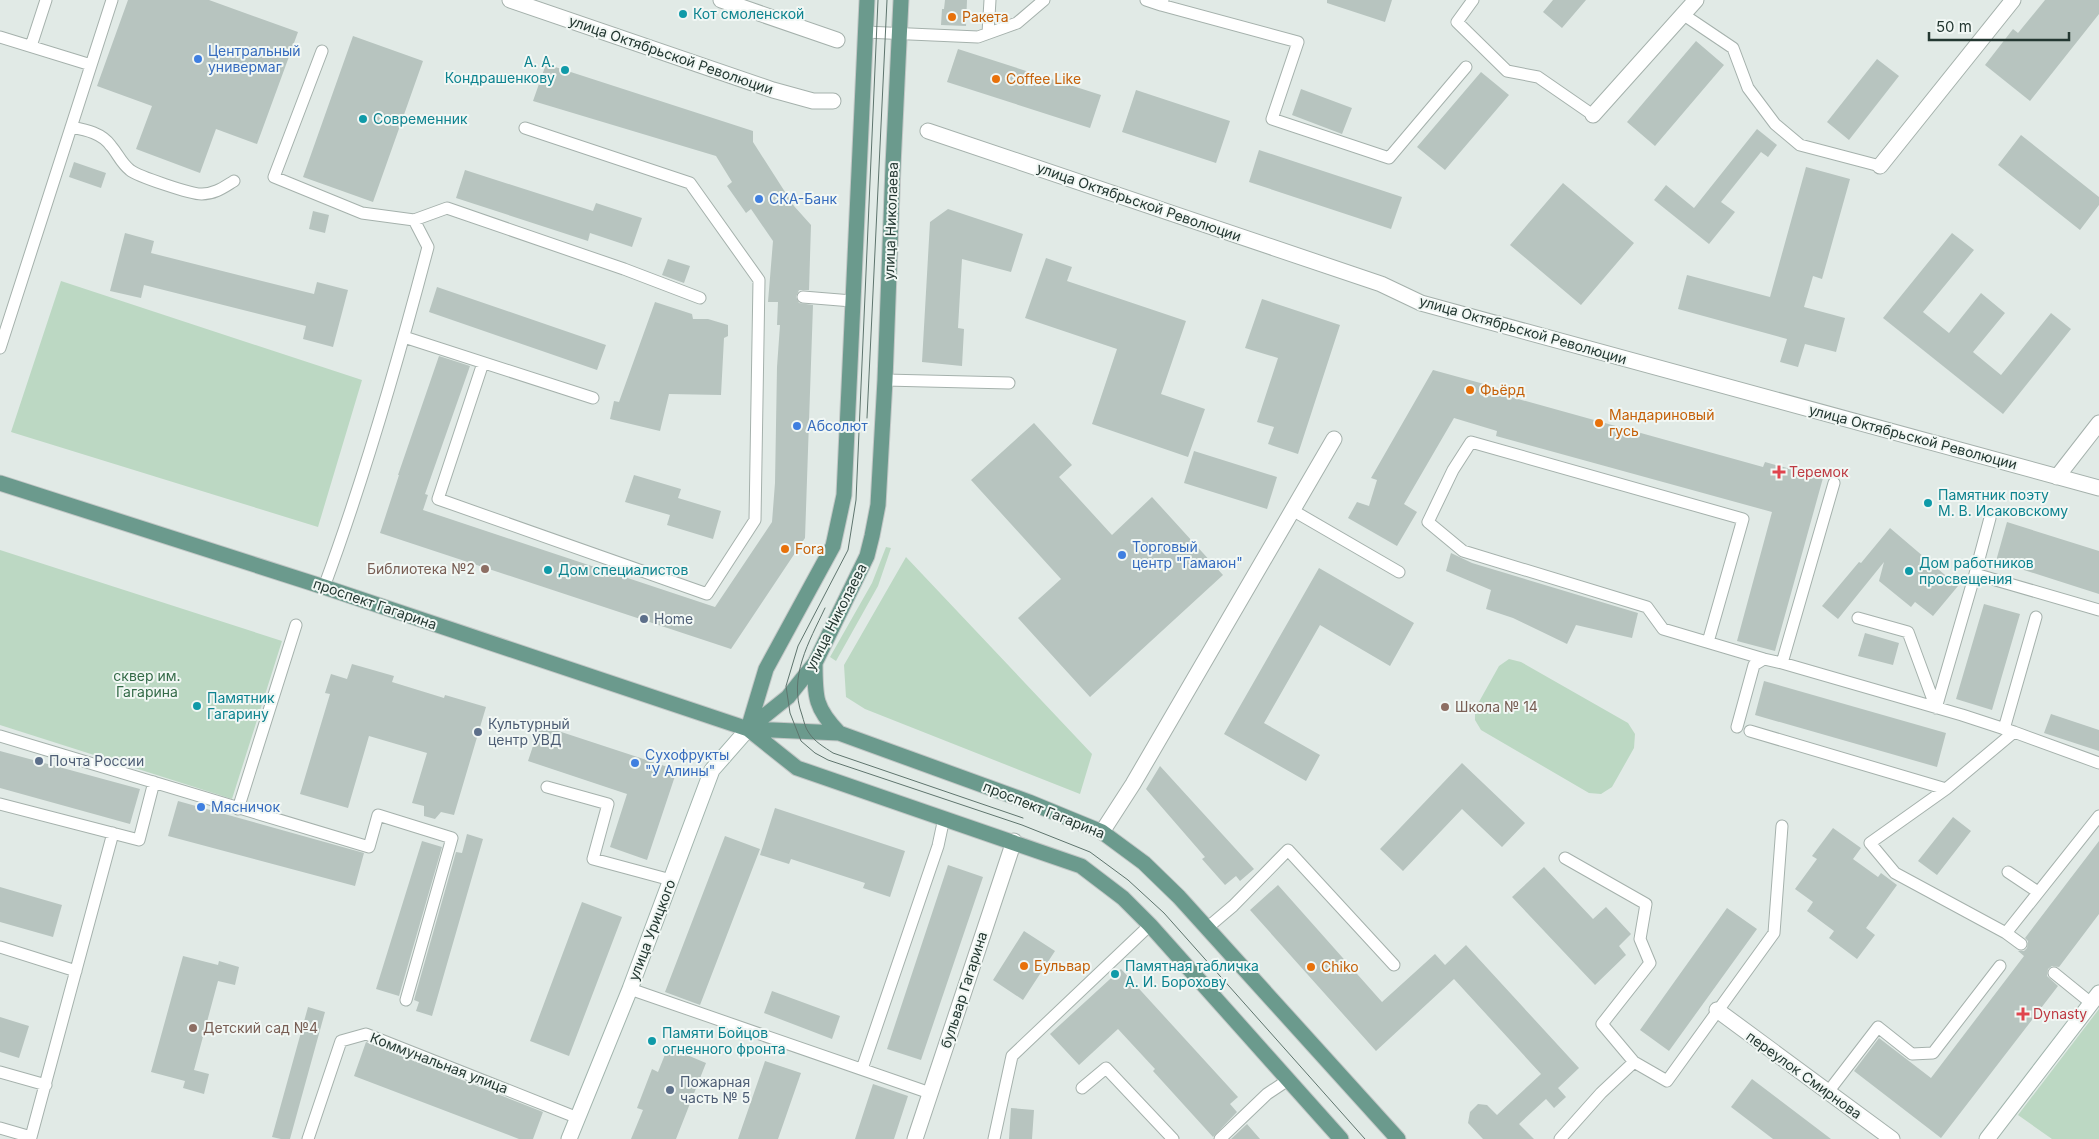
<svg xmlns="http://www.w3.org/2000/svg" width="2099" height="1139" font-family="Inter,sans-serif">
<rect width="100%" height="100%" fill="#e1eae6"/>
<path fill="#bcd8c3" d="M 61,281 L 362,380 L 318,527 L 11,432 Z
M 886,547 L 891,548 L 878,586 L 836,661 L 830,657 L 872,583 Z
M 0,550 L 282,641 L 232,799 L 0,725 Z
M 906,557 L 1092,754 L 1080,794 L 865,709 L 846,697 L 844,665 Z
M 1509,659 L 1521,662 L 1628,723 L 1635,734 L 1634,748 L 1612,787 L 1601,794 L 1589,793 L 1481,730 L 1475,720 L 1475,709 L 1499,666 Z
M 2099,1009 L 2099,1139 L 2052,1139 L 2018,1115 Z"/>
<path fill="#b7c4bf" d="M 128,0 L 209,0 L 298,32 L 257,144 L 216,129 L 200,173 L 136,149 L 152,106 L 97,86 Z
M 945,0 L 967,0 L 966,26 L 941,25 L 942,9 L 944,9 Z
M 1327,0 L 1392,0 L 1385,22 L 1327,3 Z
M 1553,0 L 1586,0 L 1562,28 L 1543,12 Z
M 2045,0 L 2099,0 L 2099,14 L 2030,101 L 1985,65 L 2013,29 L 2018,33 Z
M 353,36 L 423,61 L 373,202 L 303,177 Z
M 1696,41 L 1724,65 L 1655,146 L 1627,122 Z
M 958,49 L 1101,95 L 1090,128 L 947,82 Z
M 1877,59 L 1899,76 L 1849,140 L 1827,122 Z
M 546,64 L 753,131 L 753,142 L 794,206 L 811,225 L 809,290 L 799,290 L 796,297 L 799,303 L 813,305 L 805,538 L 731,649 L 380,533 L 399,475 L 398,475 L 439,356 L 470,366 L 425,494 L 428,495 L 423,510 L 715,607 L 772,522 L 775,483 L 777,367 L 780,325 L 777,325 L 778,302 L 768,302 L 773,241 L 751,209 L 746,213 L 727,186 L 732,182 L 716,156 L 533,101 Z
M 1481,72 L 1509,95 L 1445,170 L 1417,147 Z
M 1301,89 L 1352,108 L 1342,134 L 1292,115 Z
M 1136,90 L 1230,121 L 1216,163 L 1122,132 Z
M 1757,129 L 1777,145 L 1768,157 L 1761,152 L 1721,202 L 1735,212 L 1709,244 L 1654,200 L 1666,185 L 1694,208 Z
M 2021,135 L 2099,197 L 2099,205 L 2080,230 L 1998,165 Z
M 1259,150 L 1402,197 L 1391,229 L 1249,182 Z
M 74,162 L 106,173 L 101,188 L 69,177 Z
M 1806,167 L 1850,179 L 1822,279 L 1813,276 L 1804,307 L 1845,318 L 1836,352 L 1805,344 L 1798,367 L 1780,362 L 1787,339 L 1678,309 L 1687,275 L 1770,297 Z
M 465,170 L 593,211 L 596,203 L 642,218 L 632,247 L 590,233 L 588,241 L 456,198 Z
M 1563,183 L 1634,243 L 1581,305 L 1510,245 Z
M 948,209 L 1023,234 L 1011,272 L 962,259 L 958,328 L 964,329 L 962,366 L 922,362 L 930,222 Z
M 313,211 L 329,215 L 325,233 L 309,229 Z
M 125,233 L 154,241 L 151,253 L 314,294 L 317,282 L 348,290 L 333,347 L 303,339 L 306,326 L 144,285 L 141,298 L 110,291 Z
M 1952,233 L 1974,250 L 1923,312 L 1949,333 L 1981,293 L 2005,313 L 1973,352 L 2001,375 L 2051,313 L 2071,329 L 2003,414 L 1883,318 Z
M 1046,258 L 1072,267 L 1067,281 L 1186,321 L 1161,394 L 1205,409 L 1188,457 L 1092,424 L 1117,349 L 1025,318 Z
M 668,259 L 690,266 L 684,283 L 662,275 Z
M 437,287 L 606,345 L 597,370 L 429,312 Z
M 1262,299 L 1340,325 L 1298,454 L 1268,444 L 1274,427 L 1257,422 L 1278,358 L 1245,348 Z
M 655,302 L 692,314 L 693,319 L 708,319 L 728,325 L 728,336 L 724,338 L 721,395 L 669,394 L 660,431 L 610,419 L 614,401 L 619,402 Z
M 1433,370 L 1495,387 L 1493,392 L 1763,467 L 1765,462 L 1823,478 L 1775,651 L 1737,641 L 1772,512 L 1496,436 L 1497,431 L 1454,418 L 1404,504 L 1417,512 L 1397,546 L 1348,518 L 1357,502 L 1369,506 L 1377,480 L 1371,478 Z
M 1034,423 L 1072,465 L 1059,477 L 1112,535 L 1152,497 L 1223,575 L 1090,697 L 1018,618 L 1061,579 L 971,480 Z
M 1194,451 L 1277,477 L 1267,509 L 1184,483 Z
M 634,475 L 681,489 L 678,498 L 721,511 L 713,539 L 667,525 L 670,515 L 625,502 Z
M 2007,522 L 2099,551 L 2099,594 L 1996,561 Z
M 1890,528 L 1958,586 L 1933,616 L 1915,602 L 1911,607 L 1879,581 L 1884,562 L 1838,619 L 1822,606 L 1859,562 L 1861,563 Z
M 1451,553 L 1472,563 L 1638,613 L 1632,638 L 1576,625 L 1567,644 L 1513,618 L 1486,609 L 1491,590 L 1446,571 Z
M 1319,568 L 1414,623 L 1390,666 L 1320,625 L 1264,723 L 1320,755 L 1306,781 L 1224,734 Z
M 1984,604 L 2020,614 L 1992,710 L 1956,699 Z
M 1865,633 L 1899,643 L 1893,665 L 1858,656 Z
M 352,664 L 394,676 L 392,682 L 444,698 L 445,695 L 486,707 L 454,815 L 441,812 L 435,819 L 424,816 L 424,806 L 412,803 L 427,753 L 369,736 L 348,808 L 300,794 L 330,694 L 325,693 L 331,674 L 347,679 Z
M 1764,681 L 1946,733 L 1937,767 L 1755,715 Z
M 2051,714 L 2099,730 L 2099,751 L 2044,733 Z
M 540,725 L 677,770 L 647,860 L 610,847 L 627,794 L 528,761 Z
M 0,751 L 140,789 L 130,824 L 0,788 Z
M 1462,763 L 1525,823 L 1502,847 L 1462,809 L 1403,871 L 1380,849 Z
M 1160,766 L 1254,869 L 1240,881 L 1236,876 L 1225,885 L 1202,859 L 1205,857 L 1146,789 Z
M 178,801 L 364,853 L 355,886 L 168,836 Z
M 775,808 L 905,851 L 890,897 L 863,888 L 865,883 L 791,859 L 789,864 L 760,855 Z
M 1953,817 L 1971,831 L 1937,875 L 1918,861 Z
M 1833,828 L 1861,848 L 1853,859 L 1878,877 L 1881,873 L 1897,885 L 1866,928 L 1875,935 L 1857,959 L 1829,938 L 1834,931 L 1807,911 L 1813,902 L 1795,889 L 1817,859 L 1812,856 Z
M 467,834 L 483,839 L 432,1016 L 416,1011 L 419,1002 L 414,1000 L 456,852 L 462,853 Z
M 725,836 L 760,849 L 700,1005 L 665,992 Z
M 422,841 L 442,847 L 399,996 L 376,989 Z
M 2099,841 L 2099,914 L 2059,967 L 2052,966 L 2048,969 L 2047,976 L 2058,986 L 1941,1138 L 1854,1071 L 1879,1038 L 1931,1078 L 2024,956 L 2018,951 L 2024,951 L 2027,948 L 2028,941 L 2025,938 Z
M 948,865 L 983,877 L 921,1060 L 887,1049 Z
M 1544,867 L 1593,919 L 1606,907 L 1631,934 L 1619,946 L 1626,955 L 1595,985 L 1512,897 Z
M 1278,885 L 1382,1002 L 1435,954 L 1445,965 L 1466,945 L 1579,1068 L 1558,1088 L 1566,1097 L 1554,1108 L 1546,1099 L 1519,1124 L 1534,1139 L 1483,1139 L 1468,1123 L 1470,1112 L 1478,1104 L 1487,1105 L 1497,1115 L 1541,1074 L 1454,979 L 1376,1051 L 1250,910 Z
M 0,887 L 62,905 L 53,937 L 0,922 Z
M 582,902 L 622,917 L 569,1056 L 530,1041 Z
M 1727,908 L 1757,929 L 1669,1051 L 1640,1030 Z
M 1024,931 L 1055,951 L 1023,1000 L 993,980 Z
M 183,956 L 218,965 L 219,961 L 239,967 L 235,985 L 218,981 L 194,1070 L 209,1074 L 204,1094 L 183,1088 L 185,1081 L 151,1072 Z
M 1121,969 L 1238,1097 L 1230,1104 L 1237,1112 L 1213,1137 L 1153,1071 L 1155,1069 L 1118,1029 L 1079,1065 L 1050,1034 Z
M 772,991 L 840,1016 L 832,1039 L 764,1013 Z
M 308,1007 L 325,1012 L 290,1139 L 281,1139 L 272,1137 Z
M 0,1017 L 29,1026 L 19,1058 L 0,1052 Z
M 366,1042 L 543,1112 L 533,1139 L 519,1139 L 354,1076 Z
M 668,1047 L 706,1063 L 676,1139 L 631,1139 L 643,1110 L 637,1108 L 652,1069 L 658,1072 Z
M 765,1061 L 801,1073 L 778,1139 L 738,1139 Z
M 1752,1079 L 1831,1139 L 1773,1139 L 1731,1107 Z
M 873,1084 L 908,1096 L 894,1139 L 855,1139 Z
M 1011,1108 L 1034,1110 L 1032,1139 L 1009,1139 Z
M 1247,1124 L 1260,1139 L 1231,1139 Z"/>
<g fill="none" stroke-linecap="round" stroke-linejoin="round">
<g stroke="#a5b1ac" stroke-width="13">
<path id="lane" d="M 1146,0 L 1161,5 L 1163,0
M 1473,0 L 1457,22 L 1507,71 L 1538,77 L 1593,115
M 1161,5 L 1298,42 L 1272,119 L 1389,158 L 1466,67
M 1684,15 L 1733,48 L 1748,88 L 1775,124 L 1800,145 L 1880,166
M 865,32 L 978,37 L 1017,23 L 1044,0
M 988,33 L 990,0
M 0,37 L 91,65
M 31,46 L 46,0
M 322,51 L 274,177 L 362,213 L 414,220 L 447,208 L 624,269 L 700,298
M 71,127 C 86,130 102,133 111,146 C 118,154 121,163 130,170 C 137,176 193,195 202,194 C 215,194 224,187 234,181
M 803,297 L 852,301
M 404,337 L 593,398
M 0,348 L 112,0
M 483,363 L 438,499 L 707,594 L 755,520 L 759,280 L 690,183 L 525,128
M 885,380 L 1009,383
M 1292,510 L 1399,572
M 1975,574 L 1990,518
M 324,587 C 365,476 398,361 428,247 L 414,220
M 1858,618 L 1908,632 L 1936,708 L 1975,574 L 2099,610
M 1708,642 L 1743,519 L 1471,442 L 1453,470 L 1428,522 L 1463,551 L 1647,607 L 1663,629 L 1764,659 L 1782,663 L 1962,715 L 2014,732 L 1946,789 L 1870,843 L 1895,873 L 2006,933 L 2021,944
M 1782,663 L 1834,483
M 1737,727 L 1754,665 L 1764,659
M 2004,729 L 2036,617
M 1750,731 L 1946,789
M 2014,732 L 2099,763
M 0,736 L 369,847 L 378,815 L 452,838 L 406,1000
M 547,787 L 608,804 L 593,859 L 671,880
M 0,804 L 139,840 L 154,782
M 238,809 L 296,625
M 1565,858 L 1646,904 L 1640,939 L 1650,963 L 1602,1024 L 1634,1062
M 2008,872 L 2038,892
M 1207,928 L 1233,906 L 1288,850 L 1394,965
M 2006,933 L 2099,816
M 0,947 L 76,971
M 2054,973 L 2091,1003
M 630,989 L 930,1093
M 862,1069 L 938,846 L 944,818
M 0,1072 L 46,1085
M 1082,1088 L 1106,1068 L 1173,1139
M 1828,1092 L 1878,1027 L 1912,1054 L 1933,1053 L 2000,966
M 0,1128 L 31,1137 L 113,833
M 308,1139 L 341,1041 L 366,1034 L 578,1118
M 994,1139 L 1012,1056 L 1150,925
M 1220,1139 L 1267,1094 L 1288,1080
M 1560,1139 L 1601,1093 L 1634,1062 L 1667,1081 L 1774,933 L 1782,826"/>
</g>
<g stroke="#a5b1ac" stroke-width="17">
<path id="street" d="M 510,0 L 773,90 L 813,101 L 833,101
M 721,0 L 837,40
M 1593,115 L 1696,0
M 928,131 L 1381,284 L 1421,303 L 2099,488
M 1880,166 L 2013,0
M 2057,477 L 2099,423
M 1102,832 L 1133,784 L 1334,439
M 1717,1010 L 1892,1139
M 915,1139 L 1014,841"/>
</g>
<g stroke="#a2b4ad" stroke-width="17">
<path id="secondary" d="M 569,1139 L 630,989 L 712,770 L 748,729
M 1987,1139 L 2099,993"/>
</g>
<g stroke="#c2c7c6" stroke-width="17">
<path id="primary" d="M 0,483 L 324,587 L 748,729 L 839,733 L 1029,802 L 1102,832 L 1144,863 L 1179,897 L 1398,1139
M 815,663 C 815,698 815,708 839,733
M 748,729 L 788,697 L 815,663 L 867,556 L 872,536 L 878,505 L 885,380 L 893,166 L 901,0
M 748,729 L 766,669 L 833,546 L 844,495 L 867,0
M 748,729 L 797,768 L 1081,866 L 1123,898 L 1150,925 L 1341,1139"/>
</g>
<use href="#lane" stroke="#fff" stroke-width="11"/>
<use href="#street" stroke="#fff" stroke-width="15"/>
<use href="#secondary" stroke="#fff" stroke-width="15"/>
<use href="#primary" stroke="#6b9a8d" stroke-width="15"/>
<path stroke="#5e746d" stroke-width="1" d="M 878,0 L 856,500 L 848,550 L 798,646 L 786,686 L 790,713 L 801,741 L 815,753 L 828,760 L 1022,825 L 1090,852 L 1128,880 L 1164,913 L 1365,1139
M 867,418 L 887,0
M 825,608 C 809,642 788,677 802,715 C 804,721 805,728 809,733 C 815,742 824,747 833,753 L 1023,818"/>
</g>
<g fill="#0f9aa8" stroke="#f1f7f4" stroke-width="2">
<circle cx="683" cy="14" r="5"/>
<circle cx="565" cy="70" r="5"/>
<circle cx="363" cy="119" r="5"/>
<circle cx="1928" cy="503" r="5"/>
<circle cx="548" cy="570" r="5"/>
<circle cx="1909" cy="571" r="5"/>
<circle cx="197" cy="706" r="5"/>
<circle cx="1115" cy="974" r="5"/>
<circle cx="652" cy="1041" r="5"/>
</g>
<g fill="#e8710a" stroke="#f1f7f4" stroke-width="2">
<circle cx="952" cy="17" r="5"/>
<circle cx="996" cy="79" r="5"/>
<circle cx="1470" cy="390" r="5"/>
<circle cx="1599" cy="423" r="5"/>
<circle cx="785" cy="549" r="5"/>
<circle cx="1024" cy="966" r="5"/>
<circle cx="1311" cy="967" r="5"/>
</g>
<g fill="#3f7fe0" stroke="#f1f7f4" stroke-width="2">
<circle cx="198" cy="59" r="5"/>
<circle cx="759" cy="199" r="5"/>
<circle cx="797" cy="426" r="5"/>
<circle cx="1122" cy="555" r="5"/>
<circle cx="635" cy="763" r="5"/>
<circle cx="201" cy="807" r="5"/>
</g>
<g fill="#e0444e" stroke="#f1f7f4" stroke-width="2">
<path d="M1776.5 464.5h5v5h5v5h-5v5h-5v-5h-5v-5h5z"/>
<path d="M2020.5 1006.5h5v5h5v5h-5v5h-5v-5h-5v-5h5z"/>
</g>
<g fill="#8d6e63" stroke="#f1f7f4" stroke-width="2">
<circle cx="485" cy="569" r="5"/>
<circle cx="1445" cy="707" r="5"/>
<circle cx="193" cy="1028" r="5"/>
</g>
<g fill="#5c6f8a" stroke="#f1f7f4" stroke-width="2">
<circle cx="644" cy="619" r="5"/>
<circle cx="478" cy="732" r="5"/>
<circle cx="39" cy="761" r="5"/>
<circle cx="670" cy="1090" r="5"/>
</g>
<g text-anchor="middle" stroke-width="4" stroke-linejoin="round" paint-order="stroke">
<g font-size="14" fill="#0d838f" stroke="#f1f7f4" text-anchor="start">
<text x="693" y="19">Кот смоленской</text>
<text x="555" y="67" text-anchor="end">А. А.<tspan x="555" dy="16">Кондрашенкову</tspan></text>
<text x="373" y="124">Современник</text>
<text x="1938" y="500">Памятник поэту<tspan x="1938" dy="16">М. В. Исаковскому</tspan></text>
<text x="1919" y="568">Дом работников<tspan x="1919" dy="16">просвещения</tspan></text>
<text x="558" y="575">Дом специалистов</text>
<text x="207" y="703">Памятник<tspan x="207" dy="16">Гагарину</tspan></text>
<text x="1125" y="971">Памятная табличка<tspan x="1125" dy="16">А. И. Борохову</tspan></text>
<text x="662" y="1038">Памяти Бойцов<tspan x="662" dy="16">огненного фронта</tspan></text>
</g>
<g font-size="14" fill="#c56008" stroke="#f1f7f4" text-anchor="start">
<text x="962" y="22">Ракета</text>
<text x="1006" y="84">Coffee Like</text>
<text x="1480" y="395">Фьёрд</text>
<text x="1609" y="420">Мандариновый<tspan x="1609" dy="16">гусь</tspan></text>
<text x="795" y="554">Fora</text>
<text x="1034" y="971">Бульвар</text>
<text x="1321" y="972">Chiko</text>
</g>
<g font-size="14" fill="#366cbe" stroke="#f1f7f4" text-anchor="start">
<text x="208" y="56">Центральный<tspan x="208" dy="16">универмаг</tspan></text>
<text x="769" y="204">СКА-Банк</text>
<text x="807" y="431">Абсолют</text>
<text x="1132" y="552">Торговый<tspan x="1132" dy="16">центр "Гамаюн"</tspan></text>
<text x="645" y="760">Сухофрукты<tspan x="645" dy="16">"У Алины"</tspan></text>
<text x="211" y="812">Мясничок</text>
</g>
<g font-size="14" fill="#243832" stroke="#f1f7f4">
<text transform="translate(671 55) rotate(19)" y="5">улица Октябрьской Революции</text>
<text transform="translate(1139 202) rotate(19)" y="5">улица Октябрьской Революции</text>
<text transform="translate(891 221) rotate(-88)" y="5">улица Николаева</text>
<text transform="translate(1523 330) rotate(16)" y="5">улица Октябрьской Революции</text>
<text transform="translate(1913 437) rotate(15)" y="5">улица Октябрьской Революции</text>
<text transform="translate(375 604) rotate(19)" y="5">проспект Гагарина</text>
<text transform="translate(836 617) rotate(-63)" y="5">улица Николаева</text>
<text transform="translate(1044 810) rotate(22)" y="5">проспект Гагарина</text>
<text transform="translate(652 930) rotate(-69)" y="5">улица Урицкого</text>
<text transform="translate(964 990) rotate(-72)" y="5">бульвар Гагарина</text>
<text transform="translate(439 1063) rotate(21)" y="5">Коммунальная улица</text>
<text transform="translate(1804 1075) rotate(36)" y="5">переулок Смирнова</text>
</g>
<g font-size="14" fill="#be3a42" stroke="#f1f7f4" text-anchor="start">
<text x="1789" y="477">Теремок</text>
<text x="2033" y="1019">Dynasty</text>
</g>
<g font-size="14" fill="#785e54" stroke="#f1f7f4" text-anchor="start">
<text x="475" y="574" text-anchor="end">Библиотека №2</text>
<text x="1455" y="712">Школа № 14</text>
<text x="203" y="1033">Детский сад №4</text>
</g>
<g font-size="14" fill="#4e5e75" stroke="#f1f7f4" text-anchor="start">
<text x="654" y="624">Home</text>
<text x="488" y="729">Культурный<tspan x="488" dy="16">центр УВД</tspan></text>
<text x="49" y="766">Почта России</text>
<text x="680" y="1087">Пожарная<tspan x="680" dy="16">часть № 5</tspan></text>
</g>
<g font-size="14" fill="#336a47" stroke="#f1f7f4">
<text x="147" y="681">сквер им.<tspan x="147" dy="16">Гагарина</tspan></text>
</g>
</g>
<path d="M1929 32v8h140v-8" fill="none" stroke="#243832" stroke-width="2.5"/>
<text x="1936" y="32" font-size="15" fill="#243832" stroke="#f1f7f4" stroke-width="4" paint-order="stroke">50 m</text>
</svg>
